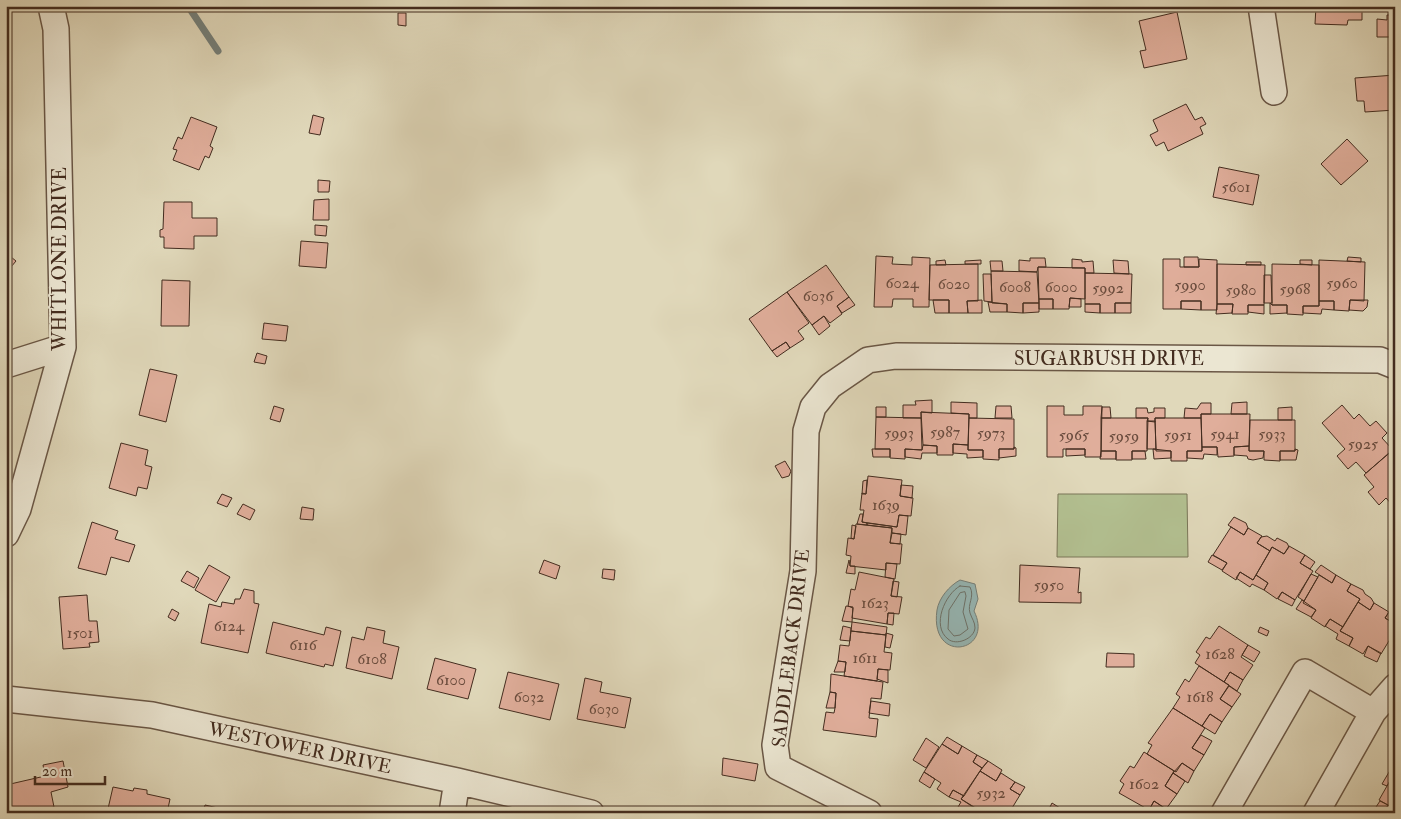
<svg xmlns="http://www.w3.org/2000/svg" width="1401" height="819" font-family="'IM FELL Double Pica',serif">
<rect width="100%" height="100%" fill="#e0d8ba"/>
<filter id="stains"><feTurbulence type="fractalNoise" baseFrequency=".004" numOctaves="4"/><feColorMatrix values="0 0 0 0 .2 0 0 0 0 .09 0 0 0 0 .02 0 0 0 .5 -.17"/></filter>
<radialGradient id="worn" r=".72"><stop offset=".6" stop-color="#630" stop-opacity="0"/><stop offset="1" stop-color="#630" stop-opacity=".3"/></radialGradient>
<path fill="#b2bf90" stroke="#7a7658" d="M 1058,494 L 1187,494 L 1188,557 L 1057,557 Z"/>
<path fill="#96b8b7" stroke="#75807a" d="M 960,580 L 975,584 L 978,599 L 974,611 C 995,653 929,665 937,610 C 939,598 949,586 960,580 Z"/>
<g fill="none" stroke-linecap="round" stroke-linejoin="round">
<path stroke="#6c726b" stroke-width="1" d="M 960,586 L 970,587 C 975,597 967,604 970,613 C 972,619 975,622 975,628 C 974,639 956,646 948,639 C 931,626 945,594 960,586 Z
M 965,592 L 966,596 L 963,612 L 968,629 L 960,635 L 954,636 L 948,629 L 949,610 L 960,593 Z"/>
<path stroke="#75807a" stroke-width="7" d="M 188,6 L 218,51"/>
</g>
<path fill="#e0ae9b" stroke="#432c1f" d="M 1316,6 L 1362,6 L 1362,20 L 1348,20 L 1347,25 L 1315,24 Z
M 1177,12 L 1187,59 L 1144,68 L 1140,51 L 1146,50 L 1139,21 Z
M 398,13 L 406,13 L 406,26 L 398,25 Z
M 1387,15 L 1395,15 L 1395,37 L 1377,37 L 1377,19 L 1387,20 Z
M 1395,75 L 1395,110 L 1365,112 L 1364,101 L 1357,101 L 1355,78 Z
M 1186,104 L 1195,120 L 1202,117 L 1206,124 L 1200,127 L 1203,134 L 1168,151 L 1164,142 L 1156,146 L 1150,135 L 1158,131 L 1153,120 Z
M 313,115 L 324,118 L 320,135 L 309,133 Z
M 191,117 L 217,127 L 210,146 L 213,148 L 209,158 L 205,156 L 199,170 L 173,160 L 177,150 L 173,149 L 178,137 L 182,139 Z
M 1347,139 L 1368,161 L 1341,185 L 1321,164 Z
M 1219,167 L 1259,175 L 1253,205 L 1213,197 Z
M 318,180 L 330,181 L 329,192 L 318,192 Z
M 329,199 L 329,220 L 313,220 L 314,200 Z
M 164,202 L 192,202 L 192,218 L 217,218 L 217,236 L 194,236 L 194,249 L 164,248 L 164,237 L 160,237 L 160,230 L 163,229 Z
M 315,225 L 327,226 L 326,236 L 315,235 Z
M 301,241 L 328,243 L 326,268 L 299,266 Z
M 6,253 L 16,261 L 6,273 Z
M 876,256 L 893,257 L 892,264 L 912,265 L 912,257 L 930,258 L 929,307 L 913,307 L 913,299 L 893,299 L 892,307 L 874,307 Z
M 1184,257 L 1198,257 L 1199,267 L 1184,267 Z
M 1348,257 L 1361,258 L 1361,262 L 1347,261 Z
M 1030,258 L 1045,258 L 1046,267 L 1038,267 L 1037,272 L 1019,271 L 1019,260 L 1030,261 Z
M 1072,259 L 1082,260 L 1082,262 L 1093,261 L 1094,273 L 1085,273 L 1085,268 L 1072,268 Z
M 1163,259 L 1180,259 L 1180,267 L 1199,267 L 1199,259 L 1217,260 L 1217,310 L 1201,310 L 1201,301 L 1181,301 L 1181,309 L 1163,309 Z
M 945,260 L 946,265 L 936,265 L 936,261 Z
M 981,260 L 981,264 L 965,264 L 965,261 Z
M 1113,260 L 1128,261 L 1129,274 L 1114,273 Z
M 1300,260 L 1312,260 L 1312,265 L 1300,264 Z
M 1319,260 L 1365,262 L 1364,301 L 1350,300 L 1349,311 L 1334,310 L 1334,301 L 1319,301 Z
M 990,261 L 1002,261 L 1003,271 L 991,271 Z
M 1246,262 L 1261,262 L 1261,265 L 1246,265 Z
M 978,264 L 978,301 L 967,301 L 968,313 L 949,313 L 949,300 L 929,300 L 930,265 Z
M 1217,264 L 1265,265 L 1264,305 L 1248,305 L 1248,314 L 1232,314 L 1233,304 L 1217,304 Z
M 1272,264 L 1319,265 L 1319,306 L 1303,306 L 1303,315 L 1287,314 L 1287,305 L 1272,305 Z
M 826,265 L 849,297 L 837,306 L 842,314 L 830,323 L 824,316 L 812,325 L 787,292 Z
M 1038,267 L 1085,268 L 1085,299 L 1070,298 L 1069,309 L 1053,309 L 1053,299 L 1039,299 Z
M 991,271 L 1037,272 L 1039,303 L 1023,303 L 1023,313 L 1007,312 L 1007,304 L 992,303 Z
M 1085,273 L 1132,274 L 1131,303 L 1115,303 L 1115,313 L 1100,313 L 1100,304 L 1085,304 Z
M 983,274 L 991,274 L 992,302 L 984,301 Z
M 1264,275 L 1271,275 L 1272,303 L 1264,303 Z
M 162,280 L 190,281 L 189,326 L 161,326 Z
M 787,292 L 809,323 L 798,331 L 804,339 L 790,348 L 786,342 L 772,351 L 749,319 Z
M 849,297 L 855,305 L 842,313 L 837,306 Z
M 1070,298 L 1081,299 L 1081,307 L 1069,307 Z
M 1039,299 L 1053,299 L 1053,309 L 1039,309 Z
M 933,300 L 949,300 L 949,313 L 935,313 Z
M 982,300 L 982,313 L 968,313 L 967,301 Z
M 1350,300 L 1368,300 L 1367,307 L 1363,311 L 1349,310 Z
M 1181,301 L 1201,301 L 1201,310 L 1181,309 Z
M 1319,301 L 1334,301 L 1334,310 L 1322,309 L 1321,314 L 1303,313 L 1303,306 L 1319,306 Z
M 988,302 L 1007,304 L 1007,312 L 990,312 Z
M 1023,303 L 1039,303 L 1039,312 L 1023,313 Z
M 1115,303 L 1131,303 L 1131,313 L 1115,313 Z
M 1270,303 L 1272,305 L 1287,305 L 1287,313 L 1270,314 Z
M 1085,304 L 1100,304 L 1100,313 L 1085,312 Z
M 1217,304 L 1233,304 L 1232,313 L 1216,314 Z
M 1248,305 L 1264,305 L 1264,314 L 1248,312 Z
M 824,316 L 830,326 L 819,335 L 812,325 Z
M 264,323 L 288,326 L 286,341 L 262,339 Z
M 786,342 L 790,348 L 777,357 L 772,351 Z
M 257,353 L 267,356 L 265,364 L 254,362 Z
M 150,369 L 177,375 L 166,422 L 139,415 Z
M 932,400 L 932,413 L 921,412 L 921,418 L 903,418 L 903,405 L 916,405 L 915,401 Z
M 951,402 L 977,403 L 977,418 L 969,418 L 969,414 L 951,413 Z
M 1247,402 L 1247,414 L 1231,414 L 1232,403 Z
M 1201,403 L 1211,403 L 1211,414 L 1201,414 L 1201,418 L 1184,418 L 1185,408 L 1197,409 Z
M 1342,405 L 1354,419 L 1359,414 L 1370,426 L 1376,421 L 1387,433 L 1382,438 L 1393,450 L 1366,473 L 1356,462 L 1348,469 L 1337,456 L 1345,449 L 1322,423 Z
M 274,406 L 284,409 L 280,422 L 270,419 Z
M 996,406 L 1011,406 L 1012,418 L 995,418 Z
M 1047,406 L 1064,406 L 1064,415 L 1083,415 L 1083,406 L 1102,406 L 1101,457 L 1085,457 L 1085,449 L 1063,449 L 1063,457 L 1047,457 Z
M 876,407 L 886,407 L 886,417 L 876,417 Z
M 1102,407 L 1110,407 L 1111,418 L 1101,418 Z
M 1292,407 L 1292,420 L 1278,420 L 1278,408 Z
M 1136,408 L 1147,408 L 1148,413 L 1154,412 L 1154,408 L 1165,408 L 1165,418 L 1155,418 L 1155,422 L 1147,421 L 1148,418 L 1136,418 Z
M 921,412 L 969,414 L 968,445 L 953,444 L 953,455 L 937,455 L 937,446 L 923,445 Z
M 1201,414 L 1250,414 L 1249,446 L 1234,447 L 1234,456 L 1218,457 L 1217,447 L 1202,447 Z
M 876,417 L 921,418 L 922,450 L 905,449 L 905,459 L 890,458 L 890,449 L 875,449 Z
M 969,418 L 1014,419 L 1014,449 L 999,449 L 999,460 L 983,459 L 983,450 L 968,450 Z
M 1101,418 L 1148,418 L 1147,451 L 1132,451 L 1132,460 L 1116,460 L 1116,451 L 1101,451 Z
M 1155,418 L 1201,418 L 1202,451 L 1187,451 L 1187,461 L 1171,461 L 1171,451 L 1156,451 Z
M 1250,420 L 1295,420 L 1295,451 L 1280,451 L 1280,461 L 1264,460 L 1264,451 L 1249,451 Z
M 1147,421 L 1155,421 L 1156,449 L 1147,449 Z
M 121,443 L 148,450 L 145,465 L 152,467 L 147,489 L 138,487 L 136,496 L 109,488 Z
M 953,444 L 968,445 L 968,450 L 983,450 L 983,457 L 967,458 L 967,454 L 953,453 Z
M 923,445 L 937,446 L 937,453 L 922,453 L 921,459 L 905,457 L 905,449 L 922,450 Z
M 1249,446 L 1249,451 L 1264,451 L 1263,458 L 1253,460 L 1248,459 L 1247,456 L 1234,455 L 1234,447 Z
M 1014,447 L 1016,448 L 1016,456 L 999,458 L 999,449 L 1014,449 Z
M 1202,447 L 1217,447 L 1217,455 L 1204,454 L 1203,459 L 1187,458 L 1187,451 L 1202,451 Z
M 872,449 L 890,449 L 890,457 L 873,457 Z
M 1066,449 L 1085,449 L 1085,455 L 1066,456 Z
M 1153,449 L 1171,451 L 1171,458 L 1154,459 Z
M 1295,449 L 1298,450 L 1296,460 L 1280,460 L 1280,451 L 1295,451 Z
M 1101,451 L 1116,451 L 1116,459 L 1100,459 Z
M 1132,451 L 1145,451 L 1146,459 L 1132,459 Z
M 1390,452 L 1395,458 L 1395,508 L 1386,498 L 1379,505 L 1368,492 L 1374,487 L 1364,475 Z
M 785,461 L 791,471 L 789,476 L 782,478 L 775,466 Z
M 868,476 L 902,480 L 900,496 L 913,498 L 911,516 L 899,515 L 897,527 L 862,522 L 864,510 L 860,510 L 862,493 L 866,494 Z
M 867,480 L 866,494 L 862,494 L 863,481 Z
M 901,485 L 913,486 L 912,498 L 900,496 Z
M 222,494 L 232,498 L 227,507 L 217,503 Z
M 243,504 L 255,510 L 250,520 L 237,514 Z
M 302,507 L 314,509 L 313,520 L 300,519 Z
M 860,514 L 863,514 L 862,522 L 867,523 L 867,525 L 857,524 Z
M 899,515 L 908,516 L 906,535 L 892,533 L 892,528 L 867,525 L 867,523 L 897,527 Z
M 1234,517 L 1246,523 L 1248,528 L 1244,535 L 1228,525 Z
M 92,522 L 118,531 L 115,539 L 135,545 L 129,562 L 111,557 L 106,575 L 78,568 Z
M 856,524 L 892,528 L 890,543 L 902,544 L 900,564 L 886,563 L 886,570 L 850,566 L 851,556 L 846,555 L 848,538 L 854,539 Z
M 852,525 L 856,526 L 854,539 L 851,538 Z
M 1231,527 L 1244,535 L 1248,528 L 1262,536 L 1257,543 L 1270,551 L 1253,580 L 1240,572 L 1236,580 L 1222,571 L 1227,563 L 1213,555 Z
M 892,533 L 901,534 L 900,544 L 890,543 Z
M 1267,536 L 1275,541 L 1277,538 L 1287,543 L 1289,547 L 1284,554 L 1272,547 L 1270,551 L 1257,543 L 1261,537 Z
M 1289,546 L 1305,555 L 1300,563 L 1313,571 L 1295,600 L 1282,592 L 1277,599 L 1264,590 L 1268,583 L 1256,575 L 1272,547 L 1284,554 Z
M 1212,555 L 1227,563 L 1222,570 L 1208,562 Z
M 1305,555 L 1315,562 L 1310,569 L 1300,563 Z
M 544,560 L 560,566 L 556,579 L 539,573 Z
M 849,560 L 850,566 L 855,566 L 855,574 L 846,573 Z
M 886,563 L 897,564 L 895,579 L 885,577 Z
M 209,565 L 230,577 L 216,602 L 195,590 Z
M 1020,565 L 1080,568 L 1078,593 L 1081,592 L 1081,603 L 1019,602 Z
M 1321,565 L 1336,575 L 1332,583 L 1315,572 Z
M 603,569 L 615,570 L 614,580 L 602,578 Z
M 187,571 L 199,578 L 194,588 L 181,581 Z
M 859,572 L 894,579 L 891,596 L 902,597 L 899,614 L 888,613 L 887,624 L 852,618 L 853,608 L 848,606 L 851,589 L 855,590 Z
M 1240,572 L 1253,580 L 1256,575 L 1268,583 L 1264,590 L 1252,584 L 1250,587 L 1236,578 Z
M 1311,574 L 1318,577 L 1304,601 L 1298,597 Z
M 1319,575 L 1332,583 L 1336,575 L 1351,584 L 1347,591 L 1360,599 L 1343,627 L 1330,619 L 1325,627 L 1311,618 L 1316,610 L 1303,603 Z
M 893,581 L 899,582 L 897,597 L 891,596 Z
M 1351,584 L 1363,590 L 1365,594 L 1371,598 L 1374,603 L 1370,610 L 1358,602 L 1360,599 L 1347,591 Z
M 244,589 L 254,591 L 254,603 L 259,604 L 248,653 L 201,643 L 209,604 L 221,607 L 222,602 L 234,604 L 235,599 L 240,599 Z
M 1282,592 L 1295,600 L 1292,606 L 1278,599 Z
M 87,595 L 89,621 L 97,621 L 99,642 L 89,643 L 90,647 L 63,649 L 59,597 Z
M 1302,600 L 1316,610 L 1311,617 L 1296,609 Z
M 1358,602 L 1370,610 L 1374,603 L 1389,612 L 1385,618 L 1395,624 L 1395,631 L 1381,654 L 1368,646 L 1363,654 L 1349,646 L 1353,638 L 1340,631 Z
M 846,606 L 853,607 L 852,622 L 842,621 Z
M 172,609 L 179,613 L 175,621 L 168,617 Z
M 1389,612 L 1395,614 L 1395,624 L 1385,618 Z
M 888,613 L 894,613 L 893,625 L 887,624 Z
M 1330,619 L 1343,627 L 1340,631 L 1353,638 L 1349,646 L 1336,639 L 1338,634 L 1325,626 Z
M 273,622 L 324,635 L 326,627 L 341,631 L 333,666 L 325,664 L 324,667 L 266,653 Z
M 852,622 L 887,627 L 886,635 L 851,631 Z
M 843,626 L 851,628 L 850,641 L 840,640 Z
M 1219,626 L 1248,645 L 1241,657 L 1253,665 L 1243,680 L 1230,672 L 1224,682 L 1195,663 L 1200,655 L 1196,652 L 1206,637 L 1210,639 Z
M 367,627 L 385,631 L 383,643 L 399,647 L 392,679 L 346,668 L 352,637 L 364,640 Z
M 1260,627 L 1269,631 L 1267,636 L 1258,632 Z
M 851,631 L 886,635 L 884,652 L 892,653 L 890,670 L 878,669 L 877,681 L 844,676 L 846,662 L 838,661 L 840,645 L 849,646 Z
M 886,633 L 893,635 L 890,648 L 885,647 Z
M 1248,645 L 1260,652 L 1254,662 L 1242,655 Z
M 1368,646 L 1381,653 L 1377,662 L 1364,656 Z
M 1107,653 L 1134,654 L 1134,667 L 1106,667 Z
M 435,658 L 476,669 L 468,699 L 427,689 Z
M 838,661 L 846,662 L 845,672 L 834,672 Z
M 1199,666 L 1229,685 L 1220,699 L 1232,707 L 1222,722 L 1210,714 L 1202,726 L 1173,708 L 1180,697 L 1176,694 L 1185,679 L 1189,682 Z
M 878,669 L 888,670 L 888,683 L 877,679 Z
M 508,672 L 559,684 L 550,720 L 499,708 Z
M 1230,672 L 1243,680 L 1237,691 L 1224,682 Z
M 831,674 L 883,682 L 881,699 L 871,698 L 869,718 L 878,719 L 876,737 L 823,730 L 826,712 L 834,713 L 835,708 L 836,693 L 830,692 Z
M 585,678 L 602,682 L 600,692 L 631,698 L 625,728 L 577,719 Z
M 1229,686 L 1241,694 L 1232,707 L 1220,699 Z
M 830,692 L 836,693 L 835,708 L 826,708 Z
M 871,701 L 890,704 L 889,716 L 869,713 Z
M 1173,708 L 1205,728 L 1192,748 L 1204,755 L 1194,771 L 1182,763 L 1176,772 L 1147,754 L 1152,745 L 1148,743 Z
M 1210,714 L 1222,722 L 1215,734 L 1202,726 Z
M 1201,735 L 1212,741 L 1204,755 L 1192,748 Z
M 947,737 L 962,746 L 958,754 L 942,744 Z
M 926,738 L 939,747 L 926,768 L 913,760 Z
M 942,744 L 958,754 L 962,746 L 977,755 L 973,762 L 982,768 L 964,796 L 953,790 L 949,797 L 937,789 L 941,783 L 924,772 Z
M 1144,752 L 1174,771 L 1165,786 L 1177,794 L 1166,809 L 1154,801 L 1149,810 L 1119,793 L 1124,784 L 1120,781 L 1130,766 L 1134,768 Z
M 977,755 L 988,761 L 982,768 L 973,762 Z
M 723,758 L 758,764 L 755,781 L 722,775 Z
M 63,761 L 68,787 L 51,792 L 54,807 L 27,813 L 6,813 L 6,785 L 45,776 L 43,765 Z
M 988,761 L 1002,770 L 996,781 L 980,771 Z
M 1182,763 L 1194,771 L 1188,783 L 1173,773 Z
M 1392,767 L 1395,772 L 1387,786 L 1382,784 Z
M 980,771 L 996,781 L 1001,773 L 1015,782 L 1010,789 L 1020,795 L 1009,813 L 978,813 L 979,810 L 961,799 Z
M 924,772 L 935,779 L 930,788 L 919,781 Z
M 1395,772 L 1395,809 L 1379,800 Z
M 1173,773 L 1185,781 L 1177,794 L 1165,786 Z
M 1015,782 L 1025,787 L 1020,795 L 1010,789 Z
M 113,787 L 133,791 L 134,788 L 147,790 L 147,794 L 170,799 L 167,813 L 107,813 Z
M 953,790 L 964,796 L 961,799 L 973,807 L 970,813 L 958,807 L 961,802 L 949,797 Z
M 1154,801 L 1166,809 L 1164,813 L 1152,813 L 1149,810 Z
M 1380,801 L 1388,805 L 1384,813 L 1374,810 Z
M 1052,803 L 1068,813 L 1052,813 L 1048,811 Z
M 205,805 L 231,811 L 231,808 L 254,813 L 203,813 Z
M 1388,805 L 1395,809 L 1395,813 L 1384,813 Z"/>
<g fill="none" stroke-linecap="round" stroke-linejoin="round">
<g stroke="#6a5746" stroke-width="28">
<path id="minor" d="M 1261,6 L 1274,92
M 6,365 L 63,347
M 6,534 L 18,509 L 63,347 L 56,29 L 51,6
M 6,699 L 152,715 L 457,781 L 591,813
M 452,813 L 457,781
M 869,813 L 778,767 L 775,745 L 803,571 L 806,431 L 813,407 L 830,386 L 868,360 L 896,356 L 1380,360 L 1395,366
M 1224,813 L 1305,672 L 1373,712
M 1316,813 L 1373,712 L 1395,687"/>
</g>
<use href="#minor" stroke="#ebe6d2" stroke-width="25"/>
</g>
<g text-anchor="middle" stroke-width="4" stroke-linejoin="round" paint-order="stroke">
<g font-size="16" fill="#6a4c3e">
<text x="1236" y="192">5601</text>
<text x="902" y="288">6024</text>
<text x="1342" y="288">5960</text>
<text x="954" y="289">6020</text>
<text x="1190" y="290">5990</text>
<text x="1015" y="292">6008</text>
<text x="1061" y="292">6000</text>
<text x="1108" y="293">5992</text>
<text x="1295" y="294">5968</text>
<text x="1241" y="295">5980</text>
<text x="818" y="301">6036</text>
<text x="945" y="437">5987</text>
<text x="899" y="438">5993</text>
<text x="991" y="438">5973</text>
<text x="1225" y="439">5941</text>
<text x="1272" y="439">5933</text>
<text x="1074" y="440">5965</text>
<text x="1178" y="440">5951</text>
<text x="1124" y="441">5959</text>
<text x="1363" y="449">5925</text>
<text x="886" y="510">1639</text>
<text x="1049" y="590">5950</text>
<text x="875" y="608">1623</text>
<text x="229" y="631">6124</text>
<text x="80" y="638">1501</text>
<text x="303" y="650">6116</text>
<text x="1220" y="659">1628</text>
<text x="865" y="663">1611</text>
<text x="372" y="664">6108</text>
<text x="451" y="685">6100</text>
<text x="529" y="702">6032</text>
<text x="1200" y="702">1618</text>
<text x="604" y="714">6030</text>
<text x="1144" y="789">1602</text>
<text x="991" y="798">5932</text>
</g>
<g font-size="19" fill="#432c1f" stroke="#ebe6d2">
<text transform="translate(59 259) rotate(-90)" y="7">WHITLONE DRIVE</text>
<text x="1109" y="365">SUGARBUSH DRIVE</text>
<text transform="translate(790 648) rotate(-83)" y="7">SADDLEBACK DRIVE</text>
<text transform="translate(300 747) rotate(12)" y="7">WESTOWER DRIVE</text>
</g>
</g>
<rect width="1401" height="819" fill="none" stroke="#e0d8ba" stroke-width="25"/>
<rect x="8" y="8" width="1386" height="804" fill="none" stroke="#432c1f" stroke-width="2.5"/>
<rect x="12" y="12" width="1376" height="794" fill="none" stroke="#432c1f"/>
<path d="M35 776v8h70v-8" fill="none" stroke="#432c1f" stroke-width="2.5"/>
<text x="42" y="776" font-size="15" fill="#432c1f" stroke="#ebe6d2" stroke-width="4" paint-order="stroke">20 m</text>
<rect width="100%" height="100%" filter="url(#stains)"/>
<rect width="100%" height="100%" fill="url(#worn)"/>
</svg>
